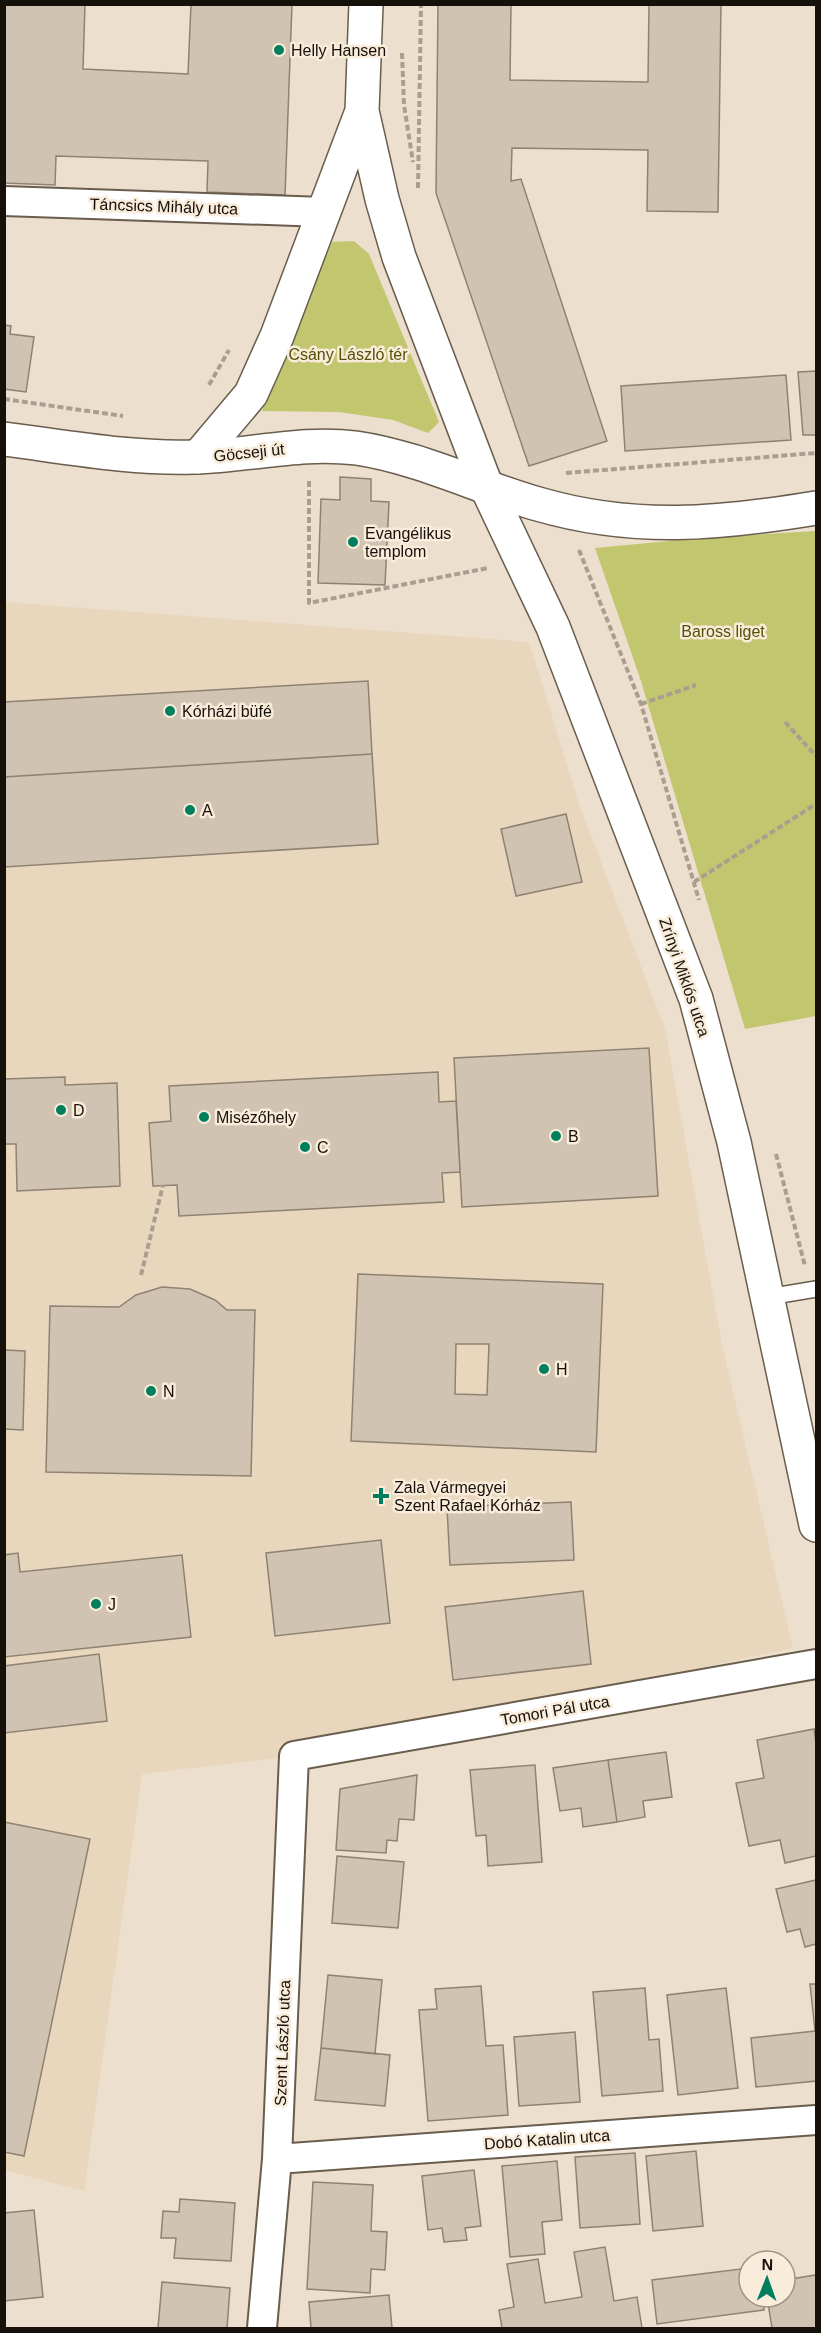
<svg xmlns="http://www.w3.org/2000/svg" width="821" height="2333" font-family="Helvetica,sans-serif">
<rect width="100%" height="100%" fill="#eddfcd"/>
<path fill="#e8d6bd" d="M 4,602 L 529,642 L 580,807 L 665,1029 L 722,1345 L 793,1648 L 294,1756 L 142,1774 L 84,2191 L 4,2170 Z"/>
<path fill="#c2c66f" d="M 354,241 L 369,254 L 439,422 L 428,433 L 393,420 L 339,412 L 262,411 L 332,242 Z
M 816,531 L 816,1016 L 745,1029 L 640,678 L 595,548 L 701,538 Z"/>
<path fill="#d1c3b2" stroke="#8f8272" stroke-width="1.5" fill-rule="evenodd" d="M 4,4 L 85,4 L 83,69 L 188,74 L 191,4 L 292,4 L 285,195 L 207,192 L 208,161 L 56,156 L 55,185 L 4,183 Z
M 438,4 L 511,4 L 510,80 L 648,82 L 649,4 L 721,4 L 718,212 L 647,211 L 648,150 L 512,148 L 511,181 L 521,179 L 607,441 L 529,466 L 436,193 Z
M 4,325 L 11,326 L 10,334 L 34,337 L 26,392 L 4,389 Z
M 816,371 L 816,435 L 803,435 L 798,372 Z
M 786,375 L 791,440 L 625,451 L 621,386 Z
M 340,477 L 371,479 L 371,501 L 389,502 L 385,585 L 318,583 L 321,499 L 340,500 Z
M 368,681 L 372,754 L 4,777 L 4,702 Z
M 372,754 L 378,844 L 4,867 L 4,777 Z
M 566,814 L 582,882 L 516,896 L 501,829 Z
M 649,1048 L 658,1196 L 462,1207 L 454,1058 Z
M 438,1072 L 439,1102 L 456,1101 L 460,1172 L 442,1173 L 444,1202 L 179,1216 L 177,1185 L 153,1186 L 149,1123 L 171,1121 L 169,1086 Z
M 65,1077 L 65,1085 L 117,1083 L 120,1186 L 17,1191 L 16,1144 L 5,1144 L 4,1079 Z
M 358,1274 L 603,1284 L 596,1452 L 351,1441 ZM 456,1344 L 489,1344 L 487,1395 L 455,1394 Z
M 162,1287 L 190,1289 L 215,1300 L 227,1310 L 255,1310 L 251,1476 L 46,1472 L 50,1306 L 119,1307 L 136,1295 Z
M 4,1350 L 25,1351 L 23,1430 L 4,1429 Z
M 571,1502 L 574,1560 L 450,1565 L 447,1507 Z
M 381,1540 L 390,1623 L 275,1636 L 266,1553 Z
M 18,1553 L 20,1572 L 182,1555 L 191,1637 L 4,1657 L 4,1555 Z
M 583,1591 L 591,1664 L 453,1680 L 445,1607 Z
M 99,1654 L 107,1721 L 4,1733 L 4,1666 Z
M 814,1729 L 816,1743 L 816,1856 L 785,1863 L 780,1840 L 749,1846 L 736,1783 L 764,1778 L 757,1740 Z
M 666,1752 L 672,1797 L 643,1801 L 645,1817 L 617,1822 L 608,1760 Z
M 608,1760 L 617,1822 L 583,1827 L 581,1808 L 560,1811 L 553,1768 Z
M 535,1765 L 542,1862 L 488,1866 L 486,1835 L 476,1836 L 470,1770 Z
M 417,1775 L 414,1820 L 399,1819 L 397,1841 L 387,1840 L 386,1853 L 336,1850 L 340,1789 Z
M 4,1822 L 90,1839 L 24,2156 L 4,2152 Z
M 337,1856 L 404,1862 L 398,1928 L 332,1923 Z
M 816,1880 L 816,1944 L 805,1947 L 800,1929 L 787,1932 L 776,1889 Z
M 328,1975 L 382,1980 L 375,2054 L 321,2048 Z
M 810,1984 L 816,1984 L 816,2081 L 756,2087 L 751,2038 L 815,2031 Z
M 481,1986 L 486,2046 L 503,2045 L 508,2115 L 428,2121 L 419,2010 L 437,2009 L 435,1989 Z
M 645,1988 L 649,2040 L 659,2039 L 663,2091 L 602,2096 L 593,1992 Z
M 726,1988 L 738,2088 L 678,2095 L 667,1995 Z
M 575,2032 L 580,2102 L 519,2106 L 514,2037 Z
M 321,2048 L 390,2055 L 385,2106 L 315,2100 Z
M 696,2151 L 703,2226 L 653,2231 L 646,2156 Z
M 635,2153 L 640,2224 L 580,2228 L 575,2157 Z
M 557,2161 L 562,2220 L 542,2222 L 545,2254 L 510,2257 L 502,2166 Z
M 474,2170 L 481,2226 L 465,2228 L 467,2240 L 444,2242 L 442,2228 L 428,2230 L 422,2176 Z
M 313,2182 L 373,2185 L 371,2231 L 387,2232 L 385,2270 L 371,2269 L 370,2293 L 307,2289 Z
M 180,2199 L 235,2203 L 231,2261 L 174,2258 L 176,2238 L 161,2238 L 163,2211 L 179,2212 Z
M 34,2210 L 43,2297 L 4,2301 L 4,2213 Z
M 605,2247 L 614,2301 L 637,2297 L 642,2328 L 502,2328 L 499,2310 L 514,2307 L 507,2264 L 538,2259 L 545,2303 L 582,2297 L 574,2252 Z
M 749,2268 L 749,2297 L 763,2297 L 764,2310 L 657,2324 L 652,2280 Z
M 816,2275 L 816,2328 L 772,2328 L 767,2297 L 785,2297 L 785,2280 Z
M 162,2282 L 230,2288 L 227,2328 L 158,2328 Z
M 389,2295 L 392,2328 L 311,2328 L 309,2302 Z"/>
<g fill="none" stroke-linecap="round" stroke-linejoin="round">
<g stroke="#695d4e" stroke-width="18">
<path id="service" d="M 768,1297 L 816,1289"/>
</g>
<g stroke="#695d4e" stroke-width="32">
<path id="minor" d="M 4,201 L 324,212
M 277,2159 L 816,2120
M 262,2328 L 277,2159 L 294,1756 L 816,1664"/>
</g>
<g stroke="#695d4e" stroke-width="36">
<path id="tertiary" d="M 366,4 L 362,111 L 382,199 L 399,257 L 487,488 L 553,627 L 696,999 L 734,1142 L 816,1525
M 198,457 L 251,394 L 277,336 L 362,111"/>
</g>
<g stroke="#695d4e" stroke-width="36">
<path id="secondary" d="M 4,439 C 67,447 131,459 194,457 C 249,456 301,441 356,448 C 418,457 478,487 538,504 C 634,532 719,524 816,508"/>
</g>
<path stroke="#a99e90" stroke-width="4" stroke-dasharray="6 3" stroke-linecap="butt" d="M 402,53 L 404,105 L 413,162
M 418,188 L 421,4
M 209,385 L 229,350
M 4,399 L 123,416
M 566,473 L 816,453
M 309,481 L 309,603 L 488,568
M 579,550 L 641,704 L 699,900
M 641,704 L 696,685
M 785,722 L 816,756
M 694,882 L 816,804
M 776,1154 L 805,1266
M 141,1275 L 163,1185"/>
<use href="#service" stroke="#fff" stroke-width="15"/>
<use href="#minor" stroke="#fff" stroke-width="28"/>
<use href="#tertiary" stroke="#fff" stroke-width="33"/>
<use href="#secondary" stroke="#fff" stroke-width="33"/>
</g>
<g fill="#007f5f" stroke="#faecda" stroke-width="2">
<circle cx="279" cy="50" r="6"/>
<circle cx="353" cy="542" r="6"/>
<circle cx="170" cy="711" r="6"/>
<circle cx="190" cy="810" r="6"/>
<circle cx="61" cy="1110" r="6"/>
<circle cx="204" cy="1117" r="6"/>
<circle cx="556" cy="1136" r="6"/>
<circle cx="305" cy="1147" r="6"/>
<circle cx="544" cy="1369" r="6"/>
<circle cx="151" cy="1391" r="6"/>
<path d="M378 1487h6v6h6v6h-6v6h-6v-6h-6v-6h6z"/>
<circle cx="96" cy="1604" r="6"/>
</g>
<g text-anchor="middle" stroke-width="5" stroke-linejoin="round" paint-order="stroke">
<g font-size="16" fill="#15100a" stroke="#faecda" text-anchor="start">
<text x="291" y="56">Helly Hansen</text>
<text x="365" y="539">Evangélikus<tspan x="365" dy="18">templom</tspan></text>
<text x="182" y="717">Kórházi büfé</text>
<text x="202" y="816">A</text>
<text x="73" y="1116">D</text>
<text x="216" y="1123">Misézőhely</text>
<text x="568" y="1142">B</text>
<text x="317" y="1153">C</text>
<text x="556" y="1375">H</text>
<text x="163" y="1397">N</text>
<text x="394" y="1493">Zala Vármegyei<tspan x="394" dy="18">Szent Rafael Kórház</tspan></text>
<text x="108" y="1610">J</text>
</g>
<g font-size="16" fill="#15100a" stroke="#faecda">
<text transform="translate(164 206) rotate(2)" y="6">Táncsics Mihály utca</text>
<text transform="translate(249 452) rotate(-6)" y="6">Göcseji út</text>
<text transform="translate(685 977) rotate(71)" y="6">Zrínyi Miklós utca</text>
<text transform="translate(555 1710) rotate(-10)" y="6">Tomori Pál utca</text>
<text transform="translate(282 2043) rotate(-88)" y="6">Szent László utca</text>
<text transform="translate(547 2139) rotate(-4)" y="6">Dobó Katalin utca</text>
</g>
<g font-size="16" fill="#515307" stroke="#faecda">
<text x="348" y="360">Csány László tér</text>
<text x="723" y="637">Baross liget</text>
</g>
</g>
<rect width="821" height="2333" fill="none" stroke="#15100a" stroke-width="12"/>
<g transform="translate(767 2279) rotate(1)"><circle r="28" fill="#faecda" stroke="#9e9487" stroke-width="1.5"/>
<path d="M0-4.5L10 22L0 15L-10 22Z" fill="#007f5f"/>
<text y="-9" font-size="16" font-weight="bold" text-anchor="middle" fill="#15100a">N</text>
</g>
</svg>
